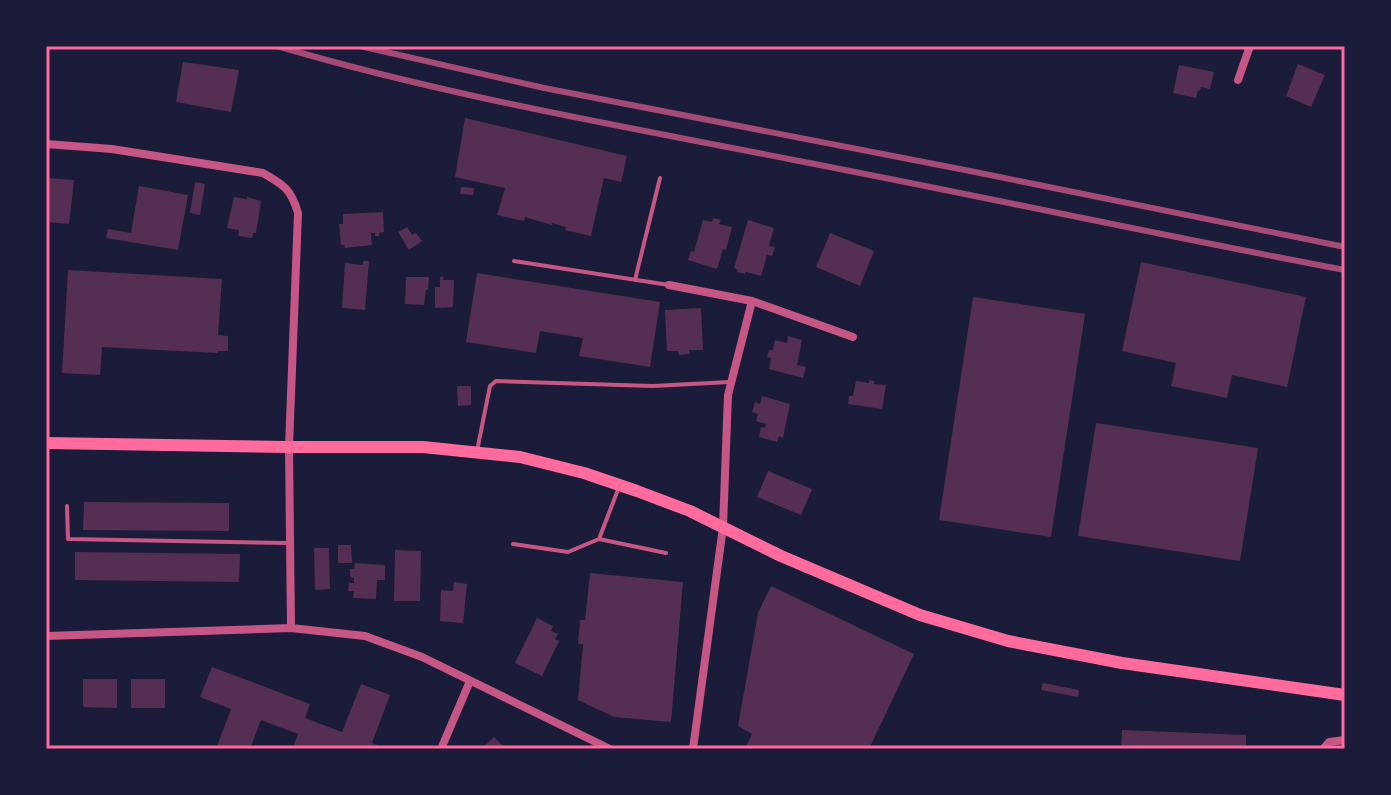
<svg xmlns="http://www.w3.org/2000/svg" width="1391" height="795" font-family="Arial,sans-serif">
<rect width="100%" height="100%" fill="#1b1b3a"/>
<path fill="#542f53" d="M 183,62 L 239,70 L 231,112 L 176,102 Z
M 1298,64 L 1325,75 L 1311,107 L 1286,96 Z
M 1179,65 L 1214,72 L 1210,89 L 1201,87 L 1200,91 L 1198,90 L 1196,98 L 1173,93 Z
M 465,118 L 627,156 L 621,182 L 604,178 L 591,236 L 565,230 L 566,227 L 552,223 L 552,225 L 525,217 L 524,221 L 497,215 L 505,188 L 455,177 Z
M 46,178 L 74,180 L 69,224 L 46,222 Z
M 195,182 L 205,184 L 200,215 L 190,213 Z
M 139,186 L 188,195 L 178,250 L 106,238 L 108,229 L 131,233 Z
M 461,187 L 474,188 L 473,195 L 460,194 Z
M 234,197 L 247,199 L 247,197 L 261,201 L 256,233 L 253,233 L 252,238 L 238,236 L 239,230 L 227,228 Z
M 383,212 L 384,232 L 379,233 L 379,236 L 375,236 L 375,233 L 371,233 L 372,245 L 345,248 L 344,245 L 341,245 L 339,224 L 343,224 L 343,214 Z
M 713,218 L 721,220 L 719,224 L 732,227 L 726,250 L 723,249 L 717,269 L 688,260 L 691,251 L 694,252 L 703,220 L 712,222 Z
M 748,220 L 774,228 L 769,246 L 775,247 L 772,256 L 767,255 L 761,276 L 746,272 L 745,274 L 737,272 L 738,270 L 734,268 Z
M 407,227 L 412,235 L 416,233 L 422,241 L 409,250 L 398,232 Z
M 830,233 L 874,251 L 860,286 L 816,267 Z
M 363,261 L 369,261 L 365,310 L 342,308 L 345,263 L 363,265 Z
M 1141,262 L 1306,297 L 1287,387 L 1232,375 L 1227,398 L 1171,386 L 1176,363 L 1122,351 Z
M 68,270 L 222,279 L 218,335 L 228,336 L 228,351 L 218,351 L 217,353 L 102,347 L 100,375 L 62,373 Z
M 477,273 L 660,302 L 650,367 L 579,356 L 583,338 L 540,331 L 536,353 L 466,342 Z
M 406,277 L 429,277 L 428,290 L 426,290 L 424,305 L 405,304 Z
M 440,277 L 443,277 L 443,280 L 454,280 L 453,307 L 435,308 L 435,287 L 440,287 Z
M 973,297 L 1085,314 L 1051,537 L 939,520 Z
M 701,308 L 703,350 L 689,350 L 690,354 L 679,355 L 678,351 L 667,351 L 665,310 Z
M 788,336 L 802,340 L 797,365 L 806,367 L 803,378 L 769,369 L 771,358 L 767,357 L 769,350 L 773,350 L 775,340 L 787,343 Z
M 869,380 L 874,381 L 874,384 L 886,385 L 882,409 L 848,404 L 849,396 L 853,396 L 856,381 L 869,383 Z
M 457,386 L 471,386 L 471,405 L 458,406 Z
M 762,396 L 790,404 L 783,438 L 779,436 L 777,442 L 759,437 L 761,427 L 765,428 L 766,424 L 756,421 L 758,414 L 752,412 L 755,402 L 760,404 Z
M 1096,423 L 1258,448 L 1240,561 L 1078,536 Z
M 768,471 L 812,489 L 801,515 L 757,497 Z
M 84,502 L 229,503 L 229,531 L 83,530 Z
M 338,545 L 351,545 L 352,563 L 338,563 Z
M 314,548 L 329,548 L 330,589 L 315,590 Z
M 395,550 L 421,551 L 420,601 L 394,601 Z
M 75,552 L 240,554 L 239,582 L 75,580 Z
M 355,563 L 385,565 L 385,580 L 377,580 L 376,599 L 353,598 L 354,591 L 348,591 L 349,583 L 354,583 L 354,578 L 350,577 L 350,569 L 354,569 Z
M 590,573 L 683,582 L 671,722 L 614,717 L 578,700 L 583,644 L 578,644 L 580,620 L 585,620 Z
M 454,582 L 467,584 L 463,623 L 440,621 L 441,590 L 453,591 Z
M 771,586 L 914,654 L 869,749 L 745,749 L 752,734 L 738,726 L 758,613 Z
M 537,618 L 553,626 L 551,631 L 558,634 L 555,639 L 559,641 L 542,676 L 515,663 Z
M 212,667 L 310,704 L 305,718 L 342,732 L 361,684 L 390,695 L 372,743 L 387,749 L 298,749 L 293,747 L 298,734 L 261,720 L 250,749 L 216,749 L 231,709 L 200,697 Z
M 83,679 L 117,679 L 117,708 L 83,707 Z
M 131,679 L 165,679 L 165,708 L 131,708 Z
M 1043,683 L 1079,690 L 1078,697 L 1041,690 Z
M 1122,730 L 1246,735 L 1246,749 L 1121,749 Z
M 494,737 L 506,749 L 481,749 Z"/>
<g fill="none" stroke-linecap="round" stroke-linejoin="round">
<path stroke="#c65784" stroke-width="4" d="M 514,261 L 669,285
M 635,280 L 660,178
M 477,451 L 490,386 L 496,381 L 653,386 L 729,382
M 67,506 L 68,539 L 288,543
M 599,539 L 666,553
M 513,544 L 568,552 L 599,539 L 619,487"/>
<path stroke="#c65784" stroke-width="8" d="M 1238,80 L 1250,46
M 46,144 L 112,149 L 263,173 C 284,185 291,189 298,213 L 289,447 L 291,628
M 669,285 L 752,301 L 853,337
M 46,636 L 291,628 L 365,636 L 422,657 L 610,749
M 441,749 L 470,681
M 693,749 L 723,527 L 728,395 L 752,301
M 1323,749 L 1329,742 L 1345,740"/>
<path stroke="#ff6b9d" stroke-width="12" d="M 46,443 L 289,447 L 423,447 L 520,457 L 584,473 L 637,491 L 690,511 L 781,556 L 920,615 L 1008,641 L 1122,663 L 1345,695"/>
<path stroke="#a44b75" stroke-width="6" d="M 277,46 C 450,97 628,127 804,162 C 985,197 1164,236 1345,270
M 360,46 L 544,88 L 965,170 L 1345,247"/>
</g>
<rect width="1391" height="795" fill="none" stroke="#1b1b3a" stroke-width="96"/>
<rect x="48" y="48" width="1295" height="699" fill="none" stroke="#ff6b9d" stroke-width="3"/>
</svg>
